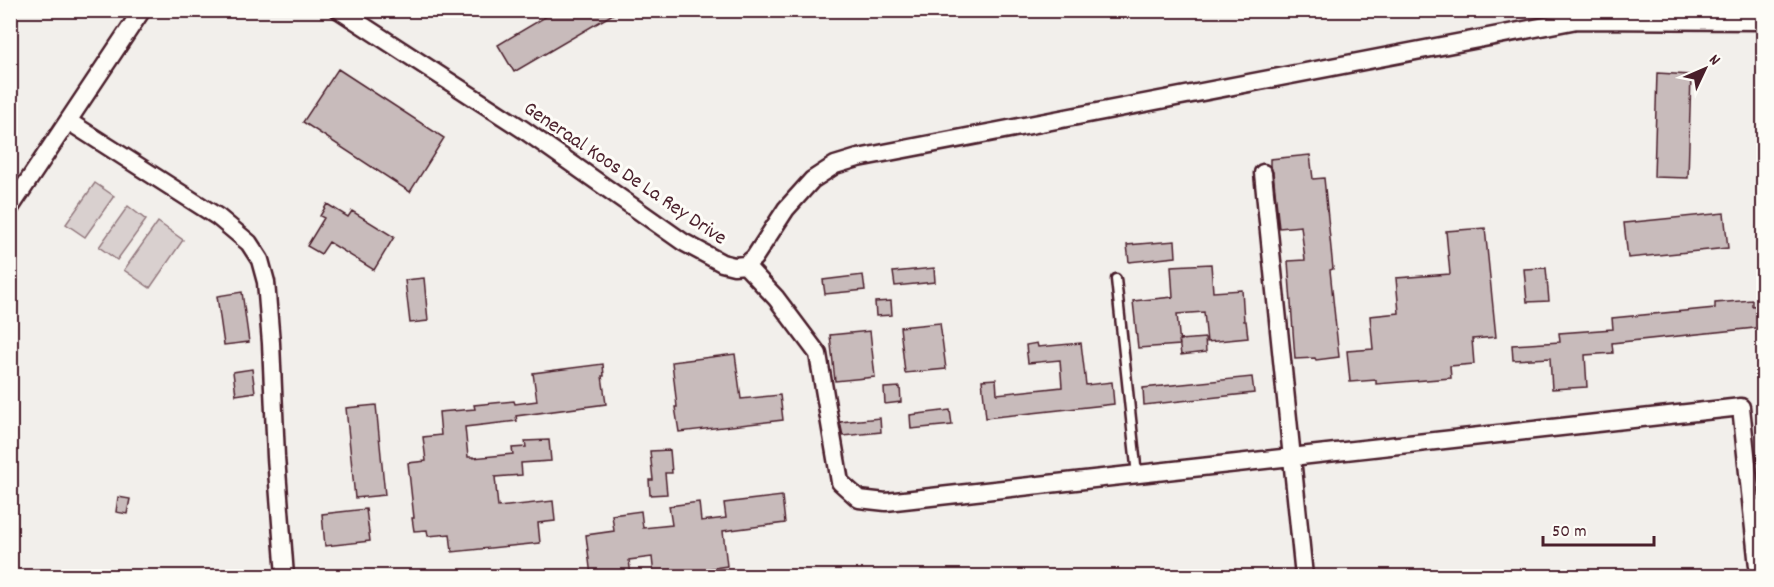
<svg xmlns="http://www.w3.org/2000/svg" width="1774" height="587" font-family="Dekko,sans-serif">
<rect width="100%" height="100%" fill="#f2efeb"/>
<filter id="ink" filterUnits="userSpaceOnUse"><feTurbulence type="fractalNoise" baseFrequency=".0167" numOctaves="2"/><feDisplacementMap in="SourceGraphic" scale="12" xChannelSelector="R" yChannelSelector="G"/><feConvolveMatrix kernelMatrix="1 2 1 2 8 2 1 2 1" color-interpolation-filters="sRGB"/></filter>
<g filter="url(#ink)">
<path fill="#d9d0cf" stroke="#92787d" stroke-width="1.5" d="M 95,183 L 114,196 L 85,237 L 66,224 Z
M 128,206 L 146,220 L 117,260 L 99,247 Z
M 158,222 L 183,240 L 150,288 L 124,270 Z"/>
<path fill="#c8bbbb" stroke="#4a1f2b" stroke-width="1.5" d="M 557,10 L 620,10 L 514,72 L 498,45 Z
M 338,69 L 444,138 L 410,192 L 303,122 Z
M 1657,73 L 1691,75 L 1688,178 L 1654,177 Z
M 1310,155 L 1313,179 L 1324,178 L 1333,269 L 1330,270 L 1339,357 L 1316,360 L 1315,358 L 1295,359 L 1288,261 L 1305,260 L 1301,226 L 1279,228 L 1273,172 L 1270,166 L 1270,159 Z
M 327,204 L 348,217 L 352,211 L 394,237 L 374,270 L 329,242 L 321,254 L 307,246 L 324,218 L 320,216 Z
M 1724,213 L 1728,248 L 1628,258 L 1624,223 Z
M 1485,228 L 1496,337 L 1472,339 L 1474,364 L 1450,366 L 1451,378 L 1376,384 L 1376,380 L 1350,382 L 1347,351 L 1373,349 L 1370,316 L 1399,313 L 1396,278 L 1450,274 L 1446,231 Z
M 1175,241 L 1176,257 L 1129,262 L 1127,245 Z
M 1211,264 L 1213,292 L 1242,290 L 1244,321 L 1246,321 L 1248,338 L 1207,342 L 1204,312 L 1177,314 L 1180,345 L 1138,348 L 1133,301 L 1173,297 L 1171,266 Z
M 934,268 L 935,282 L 895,286 L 893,272 Z
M 1546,268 L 1549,301 L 1527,302 L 1524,269 Z
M 863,275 L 865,290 L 825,294 L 823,280 Z
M 424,278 L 428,321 L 410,323 L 405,280 Z
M 242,292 L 249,342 L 224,345 L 217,296 Z
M 1752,300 L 1752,306 L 1764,305 L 1764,327 L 1612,343 L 1613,353 L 1585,355 L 1587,387 L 1552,389 L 1550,358 L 1513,360 L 1512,345 L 1560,342 L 1559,333 L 1613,329 L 1612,318 L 1715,308 L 1715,303 Z
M 891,301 L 892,315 L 876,316 L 875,302 Z
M 940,323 L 946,369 L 905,373 L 900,327 Z
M 870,331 L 875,377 L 835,381 L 830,335 Z
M 1205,338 L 1206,352 L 1181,355 L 1179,340 Z
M 1037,343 L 1038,347 L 1081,343 L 1086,385 L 1112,382 L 1114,404 L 986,418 L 982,380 L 996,379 L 997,394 L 1062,387 L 1060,360 L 1028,363 L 1026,345 Z
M 735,354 L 741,399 L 780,395 L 783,420 L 679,432 L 675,407 L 677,407 L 672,362 Z
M 603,364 L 604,376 L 602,376 L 606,404 L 516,416 L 517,421 L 465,427 L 468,457 L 473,457 L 473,458 L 513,454 L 512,448 L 526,447 L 525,441 L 549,440 L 551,461 L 521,463 L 522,475 L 495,477 L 498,507 L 553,501 L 555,521 L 538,523 L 540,543 L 452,552 L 450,534 L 428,536 L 427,530 L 414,531 L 412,518 L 414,518 L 408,463 L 426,461 L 423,437 L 441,435 L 439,412 L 475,409 L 474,405 L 514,401 L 515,404 L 537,401 L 533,373 Z
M 252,369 L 255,392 L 236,395 L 233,372 Z
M 1252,377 L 1254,393 L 1144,405 L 1143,388 Z
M 900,387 L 901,402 L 885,404 L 884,388 Z
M 376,405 L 385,495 L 355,498 L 346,408 Z
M 950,410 L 952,425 L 911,429 L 910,415 Z
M 880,418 L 881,432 L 843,436 L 840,422 Z
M 670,450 L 672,473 L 665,473 L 667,494 L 650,495 L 649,480 L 653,480 L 650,451 Z
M 782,496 L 785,523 L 723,531 L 727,566 L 708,569 L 709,576 L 690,576 L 689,572 L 654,576 L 652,557 L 629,560 L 631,576 L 591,576 L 586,535 L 614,531 L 612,515 L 641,511 L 643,528 L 672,525 L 669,506 L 699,502 L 701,521 L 726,518 L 724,503 Z
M 118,497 L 130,499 L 127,514 L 116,512 Z
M 366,509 L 370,541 L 325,546 L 322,514 Z"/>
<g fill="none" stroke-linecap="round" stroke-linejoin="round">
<g stroke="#4a1f2b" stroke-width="13">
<path id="service" d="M 1116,279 L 1137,475"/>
</g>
<g stroke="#4a1f2b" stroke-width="21">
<path id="minor" d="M 339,10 L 524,130 L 683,242 L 722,263 L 734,266 L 745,265 L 776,298 L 818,354 L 840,482 L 859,499 L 886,502 L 1741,407 L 1759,576
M 68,121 L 218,217 L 249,243 L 260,260 L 266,282 L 271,343 L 276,457 L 285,576
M 1263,173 L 1304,576
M 10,208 L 142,10
M 745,265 L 754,258 L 786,209 L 812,180 L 835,165 L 858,158 L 1577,20 L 1764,21"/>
</g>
<use href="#service" stroke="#fdfcf7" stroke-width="8"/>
<use href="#minor" stroke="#fdfcf7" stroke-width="16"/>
</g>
</g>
<g text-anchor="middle" stroke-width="6" stroke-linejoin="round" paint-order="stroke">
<g font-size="21" fill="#4a1f2b" stroke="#fdfcf7">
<text transform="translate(626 172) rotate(34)" y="7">Generaal Koos De La Rey Drive</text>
</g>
</g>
<rect width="1774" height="587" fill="none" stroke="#fdfcf7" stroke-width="36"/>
<rect x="18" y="18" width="1738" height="551" fill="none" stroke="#4a1f2b" stroke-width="2" filter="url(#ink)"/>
<g transform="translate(1705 69) rotate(46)" stroke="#fdfcf7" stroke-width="4.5" paint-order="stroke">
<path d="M0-4.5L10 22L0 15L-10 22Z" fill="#4a1f2b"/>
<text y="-9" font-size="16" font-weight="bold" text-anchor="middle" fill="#4a1f2b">N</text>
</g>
<path d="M1543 536v9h111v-9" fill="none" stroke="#4a1f2b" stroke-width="3"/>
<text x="1552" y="536" font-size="18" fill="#4a1f2b" stroke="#fdfcf7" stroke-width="4.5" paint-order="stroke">50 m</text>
</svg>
